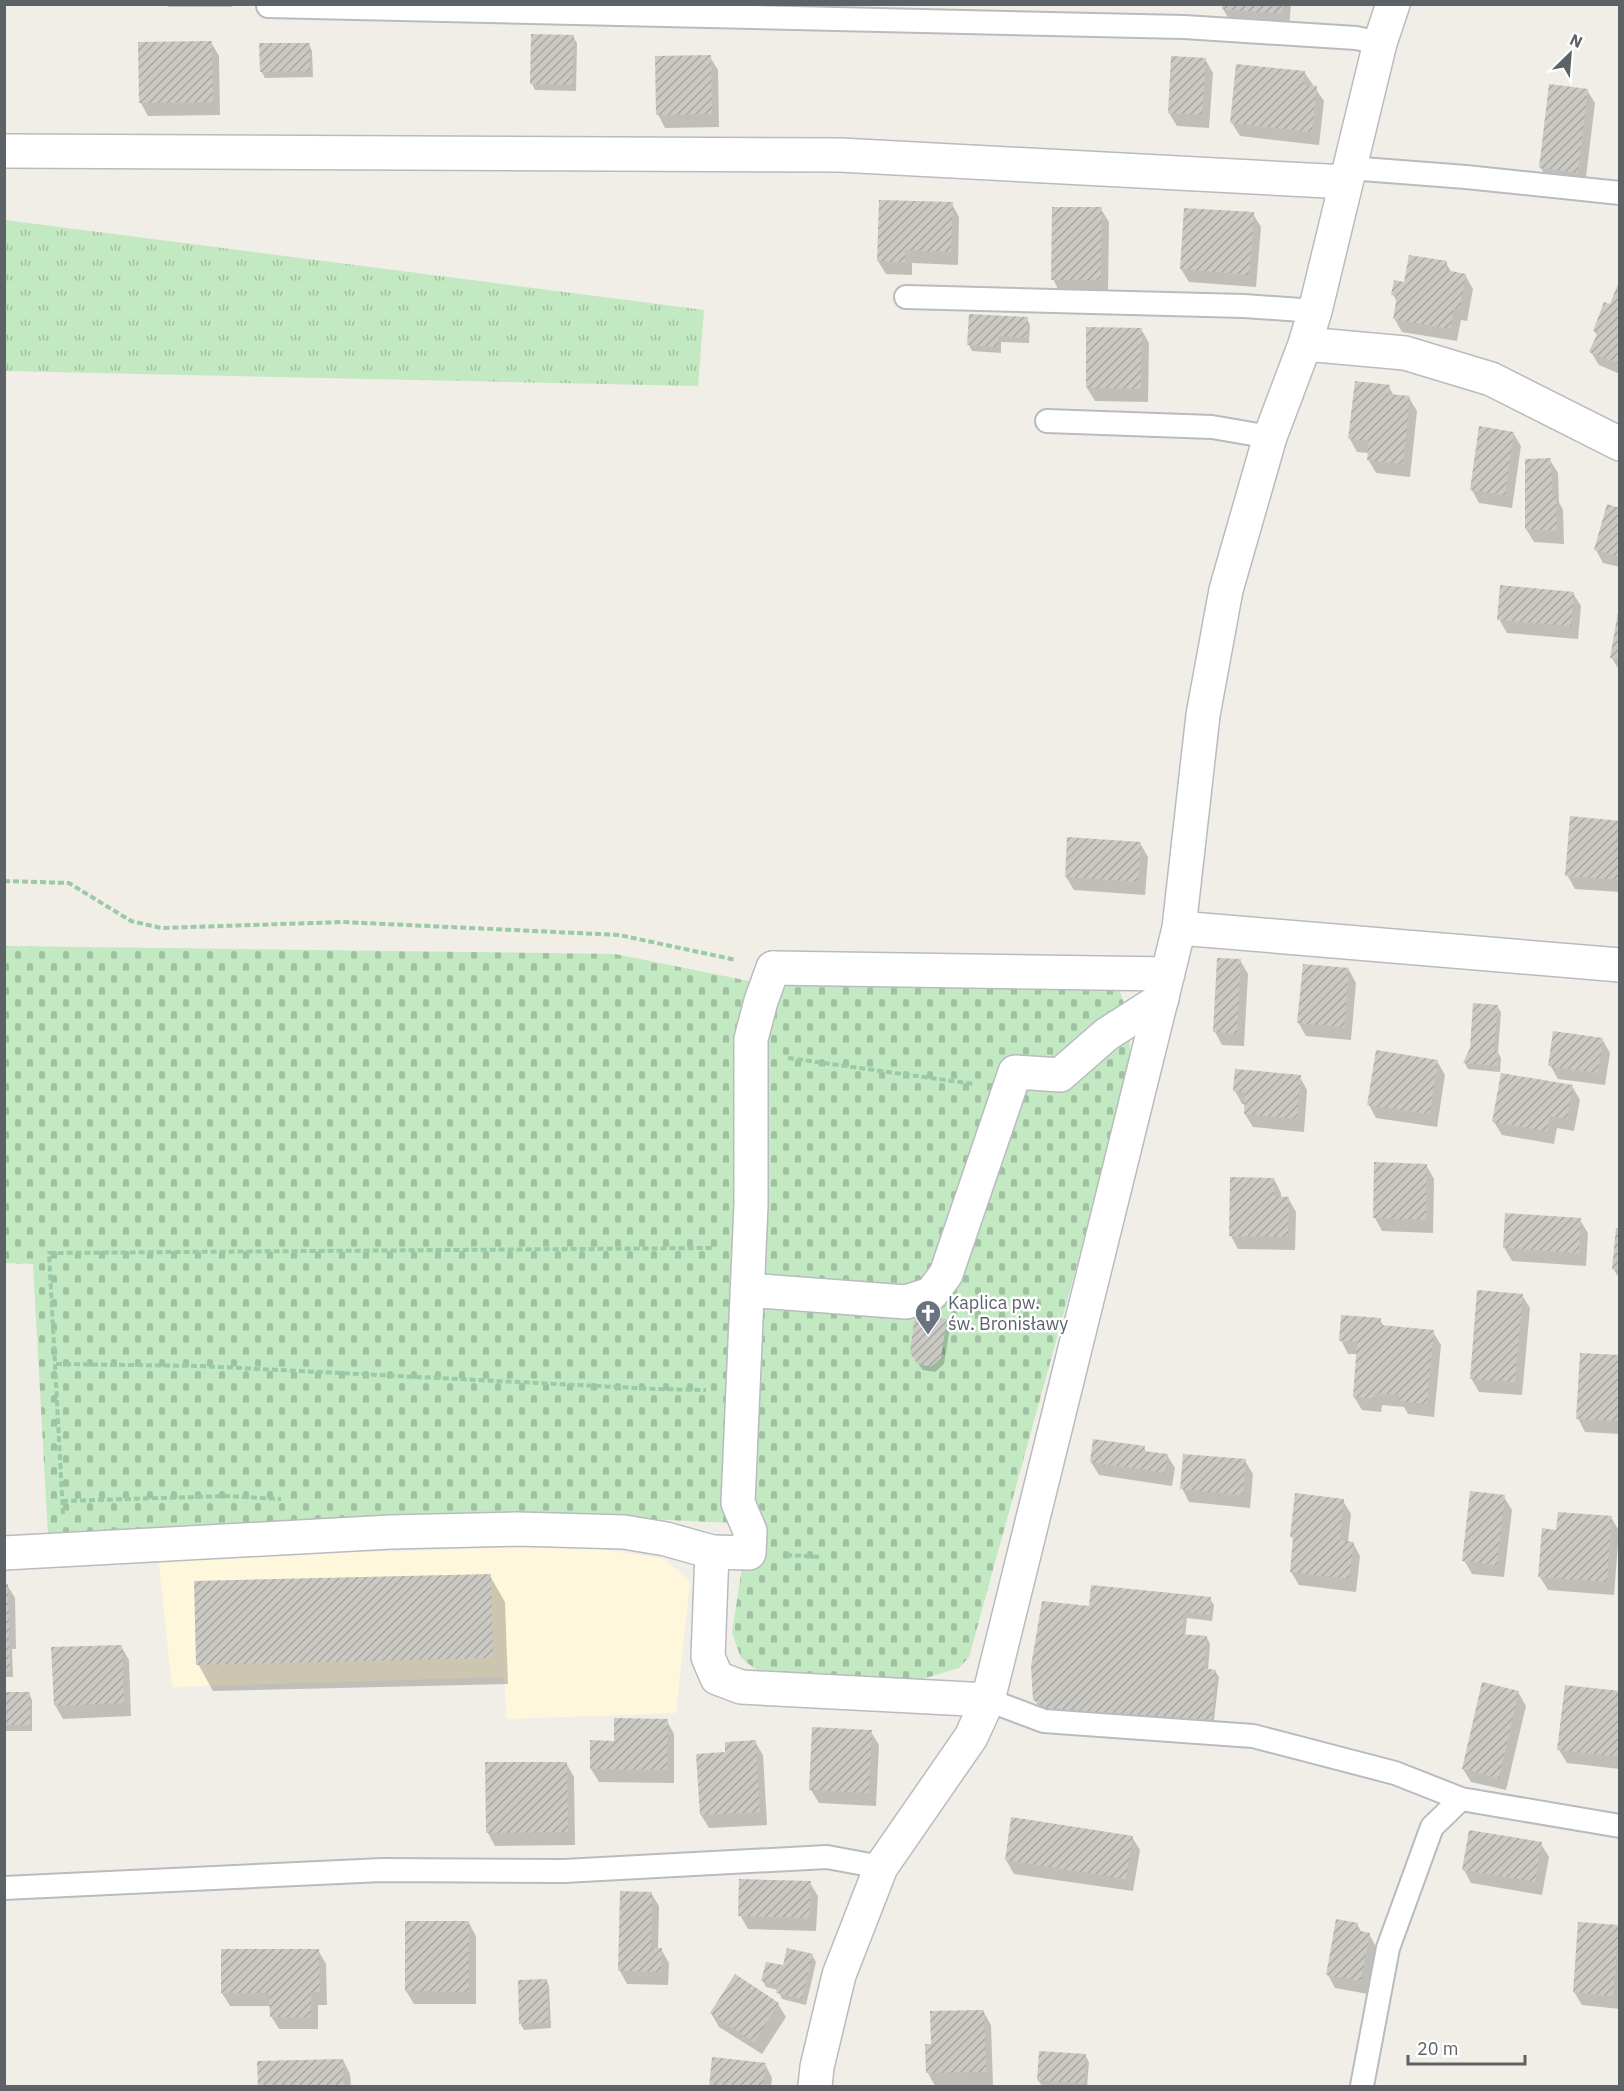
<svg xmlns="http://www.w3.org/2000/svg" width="1624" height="2091" font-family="'IBM Plex Sans',sans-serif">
<defs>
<pattern id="grass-tufts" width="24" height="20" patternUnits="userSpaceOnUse" patternTransform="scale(1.5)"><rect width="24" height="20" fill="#c2e9c2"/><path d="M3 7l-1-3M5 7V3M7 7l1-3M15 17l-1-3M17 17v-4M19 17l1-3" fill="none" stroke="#a1c0a1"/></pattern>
<pattern id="cemetery-stones" width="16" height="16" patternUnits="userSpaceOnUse" patternTransform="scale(1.5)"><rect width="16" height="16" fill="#c2e9c2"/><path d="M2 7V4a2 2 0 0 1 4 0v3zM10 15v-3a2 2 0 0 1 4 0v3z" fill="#a1c0a1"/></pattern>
<pattern id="building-hatch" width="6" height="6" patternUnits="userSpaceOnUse" patternTransform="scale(1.5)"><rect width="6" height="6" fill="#cbc9c3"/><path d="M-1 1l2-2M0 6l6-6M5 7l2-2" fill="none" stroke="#a8a7a2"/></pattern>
</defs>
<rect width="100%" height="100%" fill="#f0eee6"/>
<path fill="#fff7dc" d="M 575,1545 L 665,1559 L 690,1582 L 676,1713 L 507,1719 L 504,1677 L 172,1687 L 158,1555 L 409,1551 Z"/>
<path fill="url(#grass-tufts)" d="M 5,220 L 704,310 L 698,386 L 5,371 Z"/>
<path fill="url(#cemetery-stones)" d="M 5,946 L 615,954 L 784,988 L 805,977 L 1119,989 L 1129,1018 L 1130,1057 L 1083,1243 L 969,1657 L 959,1668 L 922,1679 L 761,1673 L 741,1658 L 732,1633 L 745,1548 L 732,1523 L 513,1513 L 48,1535 L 33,1264 L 5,1263 Z"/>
<path fill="#0003" d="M 166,4 L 232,4 L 232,7 L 168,7 Z
M 1223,4 L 1291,4 L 1289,27 L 1231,22 L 1223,9 Z
M 573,37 L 577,43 L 576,91 L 535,90 L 532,84 Z
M 211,42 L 219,56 L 220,115 L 148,116 L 141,103 Z
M 309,44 L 312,51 L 313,77 L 265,78 L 261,71 Z
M 710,57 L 718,70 L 719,127 L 665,128 L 658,114 Z
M 1205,59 L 1213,73 L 1209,128 L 1177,126 L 1169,113 Z
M 1304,72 L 1324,101 L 1319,145 L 1240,136 L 1232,123 Z
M 1587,90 L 1595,103 L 1585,185 L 1548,181 L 1541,168 Z
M 952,204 L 959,217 L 958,265 L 912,263 L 912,275 L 886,274 L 878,261 Z
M 1101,209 L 1109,222 L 1108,293 L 1060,293 L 1053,279 Z
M 1253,214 L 1261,227 L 1256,287 L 1189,282 L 1181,269 Z
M 1446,263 L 1452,273 L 1465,275 L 1473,289 L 1467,321 L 1461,320 L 1457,341 L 1402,332 L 1394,318 L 1397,302 L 1393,295 L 1406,283 Z
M 1620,286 L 1620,374 L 1599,365 L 1591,352 L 1598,336 L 1594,331 L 1611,305 Z
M 1027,319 L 1030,325 L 1029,343 L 1001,342 L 1001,353 L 972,351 L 969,345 Z
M 1141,329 L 1149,343 L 1148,402 L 1095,401 L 1087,388 Z
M 1389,387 L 1394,396 L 1409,398 L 1417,411 L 1410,477 L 1376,473 L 1368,459 L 1369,453 L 1357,452 L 1350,439 Z
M 1513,433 L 1521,446 L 1512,508 L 1479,503 L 1472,490 Z
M 1550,460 L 1558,473 L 1559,502 L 1563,510 L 1564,544 L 1534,542 L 1526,529 Z
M 1620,509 L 1620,567 L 1603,563 L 1596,550 Z
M 1573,593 L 1581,606 L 1578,639 L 1507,633 L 1499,619 Z
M 1620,614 L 1620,671 L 1611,657 Z
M 1620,822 L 1620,892 L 1575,889 L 1567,875 Z
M 1140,843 L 1148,857 L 1145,895 L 1074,890 L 1066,877 Z
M 1240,960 L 1248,974 L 1244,1046 L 1222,1045 L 1215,1032 Z
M 1349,970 L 1356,983 L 1351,1040 L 1306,1036 L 1298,1022 Z
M 1497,1006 L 1501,1012 L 1498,1052 L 1501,1058 L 1500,1072 L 1468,1069 L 1465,1063 Z
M 1602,1039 L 1610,1053 L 1605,1085 L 1558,1079 L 1550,1065 Z
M 1437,1061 L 1445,1075 L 1437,1127 L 1376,1118 L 1369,1105 Z
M 1300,1077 L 1307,1090 L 1304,1132 L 1253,1127 L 1245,1114 L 1246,1105 L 1242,1104 L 1235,1091 Z
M 1572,1086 L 1580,1100 L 1574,1131 L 1557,1128 L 1554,1144 L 1502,1135 L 1494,1122 Z
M 1426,1165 L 1434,1179 L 1433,1233 L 1382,1231 L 1375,1218 Z
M 1274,1179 L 1281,1193 L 1281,1198 L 1288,1198 L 1296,1212 L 1295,1250 L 1238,1249 L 1231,1236 Z
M 1580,1220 L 1588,1233 L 1586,1266 L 1512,1261 L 1504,1247 Z
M 1620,1229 L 1620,1275 L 1617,1275 L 1613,1268 Z
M 1522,1295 L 1530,1308 L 1522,1395 L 1479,1392 L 1471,1378 Z
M 946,1320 L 950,1327 L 944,1364 L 935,1372 L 923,1370 L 915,1360 Z
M 1380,1320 L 1384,1327 L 1433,1332 L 1441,1345 L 1434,1417 L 1408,1414 L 1404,1407 L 1382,1405 L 1381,1412 L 1362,1410 L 1354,1397 L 1358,1354 L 1348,1354 L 1341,1340 Z
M 1620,1357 L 1620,1434 L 1585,1432 L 1578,1418 Z
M 1144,1448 L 1146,1452 L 1167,1455 L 1175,1468 L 1172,1486 L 1099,1475 L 1091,1462 Z
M 1245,1461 L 1253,1474 L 1250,1508 L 1189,1502 L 1182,1488 Z
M 1504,1497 L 1512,1510 L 1504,1577 L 1472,1574 L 1464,1560 Z
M 1343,1501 L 1351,1514 L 1348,1542 L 1353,1543 L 1360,1556 L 1356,1592 L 1299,1585 L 1291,1572 L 1295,1542 L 1292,1537 Z
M 1611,1517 L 1619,1531 L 1614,1595 L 1548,1590 L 1540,1577 L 1557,1532 Z
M 490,1576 L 505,1602 L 508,1684 L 213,1691 L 198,1664 Z
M 4,1585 L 7,1585 L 15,1598 L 16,1649 L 12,1649 L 13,1677 L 4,1677 Z
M 1210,1599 L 1214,1605 L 1212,1621 L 1187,1618 L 1185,1636 L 1207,1638 L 1210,1644 L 1208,1670 L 1215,1671 L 1219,1677 L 1213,1729 L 1058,1718 L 1039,1707 L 1035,1700 L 1090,1607 Z
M 121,1646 L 129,1660 L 131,1716 L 63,1719 L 55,1705 Z
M 1518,1692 L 1526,1706 L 1506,1790 L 1471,1782 L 1463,1769 Z
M 4,1693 L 29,1693 L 32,1700 L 32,1731 L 4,1731 Z
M 1620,1693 L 1620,1769 L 1567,1763 L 1559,1750 Z
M 667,1721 L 674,1734 L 674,1783 L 599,1782 L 591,1769 L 591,1742 L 615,1742 Z
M 871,1732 L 879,1745 L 876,1806 L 819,1803 L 811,1790 Z
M 755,1742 L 763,1755 L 767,1825 L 709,1828 L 701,1815 L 727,1754 Z
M 566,1763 L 574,1777 L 575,1845 L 495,1846 L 488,1833 Z
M 1132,1837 L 1140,1850 L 1133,1891 L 1014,1874 L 1006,1860 Z
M 1541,1844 L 1549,1857 L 1542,1895 L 1471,1883 L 1464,1870 Z
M 810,1883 L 818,1896 L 816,1931 L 748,1929 L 740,1915 Z
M 651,1893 L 659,1906 L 658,1949 L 661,1949 L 669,1963 L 668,1985 L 627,1984 L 620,1971 Z
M 469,1923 L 476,1936 L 476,2004 L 414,2004 L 406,1991 Z
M 1357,1924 L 1362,1933 L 1369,1934 L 1376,1947 L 1368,1994 L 1335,1988 L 1328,1975 Z
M 1618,1927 L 1620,1930 L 1620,2009 L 1582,2005 L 1574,1992 Z
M 318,1950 L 326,1964 L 327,2005 L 318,2005 L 318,2029 L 279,2029 L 271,2016 L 271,2006 L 230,2006 L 222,1993 Z
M 812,1955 L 816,1962 L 806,2005 L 782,1999 L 778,1990 L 766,1987 L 763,1981 L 784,1967 Z
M 546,1980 L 549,1986 L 551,2028 L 524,2030 L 520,2023 Z
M 778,2004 L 786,2017 L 762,2054 L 719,2027 L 711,2013 Z
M 983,2011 L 991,2025 L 993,2085 L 935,2086 L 928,2073 L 932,2045 Z
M 1040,2052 L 1085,2055 L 1089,2062 L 1087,2086 L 1042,2086 L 1038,2080 Z
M 714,2058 L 765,2064 L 772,2078 L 771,2086 L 710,2086 Z
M 343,2060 L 350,2074 L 351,2086 L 259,2086 L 259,2062 Z"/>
<path fill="url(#building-hatch)" d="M 1222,4 L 1283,4 L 1282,14 L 1222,9 Z
M 531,34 L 574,35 L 573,85 L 530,84 Z
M 212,41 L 213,102 L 139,103 L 138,42 Z
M 259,43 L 310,43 L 310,71 L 260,72 Z
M 711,55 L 712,114 L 656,115 L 655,56 Z
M 1171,56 L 1206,58 L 1202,115 L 1168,113 Z
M 1236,64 L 1305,71 L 1303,85 L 1317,86 L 1312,132 L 1230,123 Z
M 1549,84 L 1588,89 L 1578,173 L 1539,168 Z
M 879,200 L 953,202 L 951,252 L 905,250 L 905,262 L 877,261 Z
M 1052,207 L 1102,207 L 1101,280 L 1051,280 Z
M 1184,208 L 1254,212 L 1249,275 L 1180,269 Z
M 1409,255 L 1447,261 L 1446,270 L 1466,274 L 1460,308 L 1454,308 L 1450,329 L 1393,319 L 1397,296 L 1391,295 L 1394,280 L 1404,282 Z
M 1618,284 L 1620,284 L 1620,364 L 1589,352 L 1598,332 L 1593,331 L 1604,302 L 1610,304 Z
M 969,314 L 1028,317 L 1027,338 L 999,336 L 998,347 L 967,345 Z
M 1086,327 L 1142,328 L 1141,389 L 1086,388 Z
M 1355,381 L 1390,385 L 1389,394 L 1410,396 L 1403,464 L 1367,460 L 1369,441 L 1348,439 Z
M 1479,426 L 1514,432 L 1505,495 L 1470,490 Z
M 1551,458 L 1552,495 L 1556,495 L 1557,531 L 1525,529 L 1525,459 Z
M 1607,504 L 1620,508 L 1620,557 L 1594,550 Z
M 1500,585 L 1574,592 L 1571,626 L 1497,620 Z
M 1618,612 L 1620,612 L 1620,659 L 1610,658 Z
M 1570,816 L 1620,821 L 1620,880 L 1565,876 Z
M 1067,837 L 1141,842 L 1138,882 L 1065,877 Z
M 1217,958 L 1241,959 L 1237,1034 L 1213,1032 Z
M 1303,964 L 1349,968 L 1344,1027 L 1297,1023 Z
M 1473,1003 L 1498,1005 L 1494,1050 L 1498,1051 L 1497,1066 L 1463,1063 L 1470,1048 Z
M 1553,1031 L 1603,1038 L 1598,1073 L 1548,1066 Z
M 1376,1050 L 1438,1060 L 1430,1114 L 1367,1105 Z
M 1235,1069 L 1301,1075 L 1297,1119 L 1244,1114 L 1245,1093 L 1233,1091 Z
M 1501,1073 L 1573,1085 L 1567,1119 L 1550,1116 L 1547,1131 L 1492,1122 Z
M 1374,1162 L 1427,1164 L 1426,1220 L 1373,1218 Z
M 1230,1177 L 1274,1178 L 1274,1196 L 1289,1197 L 1288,1237 L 1229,1236 Z
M 1505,1213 L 1581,1218 L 1579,1253 L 1503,1248 Z
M 1616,1228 L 1620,1228 L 1620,1269 L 1612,1269 Z
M 1477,1290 L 1523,1294 L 1515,1382 L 1470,1379 Z
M 915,1314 L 947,1319 L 941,1358 L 931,1367 L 918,1364 L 910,1353 Z
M 1341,1315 L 1381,1318 L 1380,1325 L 1434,1330 L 1427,1404 L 1399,1401 L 1399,1395 L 1375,1393 L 1374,1399 L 1353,1397 L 1357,1342 L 1339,1341 Z
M 1580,1353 L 1620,1355 L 1620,1421 L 1576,1419 Z
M 1093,1439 L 1145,1446 L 1144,1451 L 1168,1454 L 1165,1473 L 1090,1462 Z
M 1183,1454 L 1246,1459 L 1243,1495 L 1180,1489 Z
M 1470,1491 L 1505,1495 L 1497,1565 L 1462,1561 Z
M 1295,1493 L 1344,1499 L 1340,1540 L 1354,1542 L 1349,1579 L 1290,1572 L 1293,1538 L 1290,1537 Z
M 1558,1512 L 1612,1516 L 1607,1582 L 1538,1577 L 1542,1528 L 1556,1530 Z
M 491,1574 L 493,1658 L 196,1665 L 194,1581 Z
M 4,1584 L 8,1584 L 10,1671 L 4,1671 Z
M 1091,1585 L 1211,1597 L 1210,1615 L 1184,1612 L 1182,1634 L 1207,1636 L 1204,1668 L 1216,1670 L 1211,1724 L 1053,1712 L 1033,1700 L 1031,1666 L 1042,1601 L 1089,1606 Z
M 122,1645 L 124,1703 L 54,1706 L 51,1647 Z
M 1482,1682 L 1519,1691 L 1499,1778 L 1462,1769 Z
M 1565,1685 L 1620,1691 L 1620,1757 L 1557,1750 Z
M 4,1692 L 30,1692 L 30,1725 L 4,1725 Z
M 614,1718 L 668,1719 L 667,1770 L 590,1769 L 590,1740 L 614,1741 Z
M 812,1727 L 872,1730 L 869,1793 L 809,1790 Z
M 756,1740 L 760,1812 L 700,1815 L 696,1754 L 725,1752 L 725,1742 Z
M 485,1762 L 567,1762 L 568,1832 L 486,1833 Z
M 1011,1817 L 1133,1836 L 1126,1879 L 1005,1860 Z
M 1469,1830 L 1542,1842 L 1535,1882 L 1462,1870 Z
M 739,1879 L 811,1881 L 809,1918 L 738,1916 Z
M 620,1891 L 652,1892 L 651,1948 L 662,1948 L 661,1972 L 618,1971 Z
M 1336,1919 L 1358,1923 L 1357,1930 L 1370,1933 L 1361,1981 L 1326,1975 Z
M 405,1921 L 469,1921 L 469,1992 L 405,1991 Z
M 1578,1922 L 1619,1925 L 1613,1996 L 1573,1992 Z
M 787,1948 L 813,1954 L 802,1999 L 776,1993 L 778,1985 L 761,1981 L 766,1962 L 783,1965 Z
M 221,1949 L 319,1949 L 320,1992 L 311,1992 L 311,2017 L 270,2017 L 269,1993 L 221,1993 Z
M 735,1974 L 779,2003 L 754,2042 L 710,2013 Z
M 547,1979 L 548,2023 L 519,2024 L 518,1980 Z
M 984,2010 L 986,2072 L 926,2073 L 925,2044 L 931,2044 L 930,2011 Z
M 1039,2051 L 1086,2054 L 1084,2084 L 1037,2080 Z
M 712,2057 L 766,2063 L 763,2086 L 709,2086 Z
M 343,2059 L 344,2086 L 258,2086 L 257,2061 Z"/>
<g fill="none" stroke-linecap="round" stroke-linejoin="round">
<g stroke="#b8bbc0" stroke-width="26">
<path id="service" d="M 268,6 L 1184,27 L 1356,38 L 1380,43
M 1349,168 L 1466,177 L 1620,193
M 906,297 L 1244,306 L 1315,311
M 1047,421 L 1212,427 L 1270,437
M 988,1700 L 1044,1721 L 1253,1736 L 1395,1773 L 1461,1799
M 4,1888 L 382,1870 L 564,1871 L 827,1857 L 881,1867
M 1362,2086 L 1388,1948 L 1432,1827 L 1461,1799 L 1620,1826"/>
</g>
<g stroke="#b8bbc0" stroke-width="36">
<path id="pedestrian" d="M 747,1290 L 906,1302 L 931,1294 L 946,1274 L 1015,1072 L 1060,1075 L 1107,1034 L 1162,999
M 712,1552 L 749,1553 L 750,1531 L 738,1503 L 751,1205 L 751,1039 L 761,1001 L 773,968"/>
</g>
<g stroke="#b8bbc0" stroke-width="36">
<path id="minor" d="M 4,151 L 840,155 L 1346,182
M 1305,344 L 1405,353 L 1491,379 L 1620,444
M 1179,928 L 1620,965
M 773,968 L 1168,974
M 4,1553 L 391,1532 L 517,1529 L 624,1532 L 666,1539 L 712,1552 L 708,1657 L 717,1678 L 741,1687 L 988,1700
M 815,2086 L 817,2067 L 839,1975 L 881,1867 L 971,1737 L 988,1700 L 1179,928 L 1203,715 L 1226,590 L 1270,437 L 1305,344 L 1315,311 L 1380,43 L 1393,4"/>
</g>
<path stroke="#9acaa8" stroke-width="4" stroke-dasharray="6 3" stroke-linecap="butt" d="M 4,881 L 69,883 L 131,921 L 161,928 L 343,922 L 619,935 L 736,960
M 788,1058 L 974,1084
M 56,1364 L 201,1366 L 656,1389 L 706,1390
M 62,1501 L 226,1496 L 281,1499
M 63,1514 L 49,1253 L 712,1248
M 786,1555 L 822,1557"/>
<use href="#service" stroke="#fff" stroke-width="22"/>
<use href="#pedestrian" stroke="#fff" stroke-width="33"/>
<use href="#minor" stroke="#fff" stroke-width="33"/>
</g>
<defs>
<g id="church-pin" transform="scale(1.35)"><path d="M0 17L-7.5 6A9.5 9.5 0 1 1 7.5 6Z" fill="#6b7280" stroke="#fff"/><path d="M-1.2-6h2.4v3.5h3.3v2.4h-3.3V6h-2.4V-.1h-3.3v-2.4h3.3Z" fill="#fff"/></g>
</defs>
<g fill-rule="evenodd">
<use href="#church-pin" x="928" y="1313"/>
</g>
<g text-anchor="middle" stroke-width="5" stroke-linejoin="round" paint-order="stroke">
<g font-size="18" fill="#5b616d" stroke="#fff" text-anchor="start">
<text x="948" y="1309">Kaplica pw.<tspan x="948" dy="21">św. Bronisławy</tspan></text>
</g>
</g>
<rect width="1624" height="2091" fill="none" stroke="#5d6267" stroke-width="12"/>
<g transform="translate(1570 54) rotate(25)" stroke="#ffffff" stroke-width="4.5" paint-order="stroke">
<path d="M0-4.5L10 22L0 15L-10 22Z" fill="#5d6267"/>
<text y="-9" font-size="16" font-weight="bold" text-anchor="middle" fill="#5d6267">N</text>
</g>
<path d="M1408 2055v9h117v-9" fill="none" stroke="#5d6267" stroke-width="3"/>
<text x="1417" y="2055" font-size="18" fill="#5d6267" stroke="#ffffff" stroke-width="4.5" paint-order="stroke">20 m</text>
</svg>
